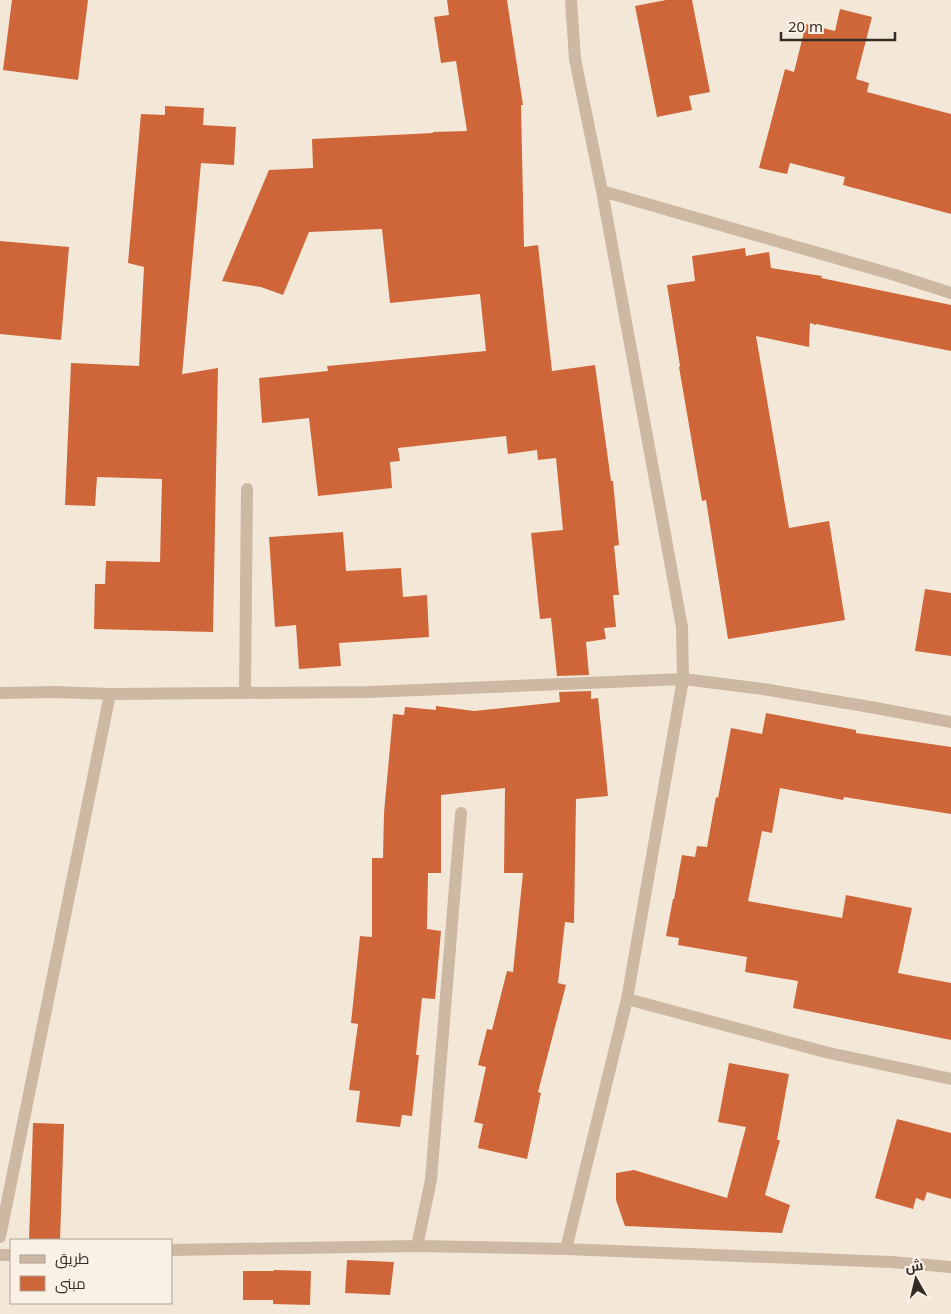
<svg xmlns="http://www.w3.org/2000/svg" width="951" height="1314" font-family="'Noto Sans',Cairo,sans-serif">
<rect width="100%" height="100%" fill="#f3e8d8"/>
<path fill="#cf663a" d="M 12,0 L 88,0 L 78,80 L 3,70 Z
M 447,0 L 507,0 L 523,105 L 521,105 L 524,247 L 538,245 L 552,371 L 595,365 L 611,481 L 613,481 L 619,545 L 614,546 L 619,595 L 613,595 L 616,627 L 604,628 L 606,639 L 586,642 L 589,675 L 557,676 L 551,618 L 540,619 L 531,533 L 563,530 L 556,458 L 538,460 L 537,450 L 508,454 L 506,436 L 398,448 L 400,461 L 390,462 L 392,488 L 318,496 L 309,418 L 262,423 L 259,378 L 328,371 L 327,366 L 486,351 L 480,294 L 390,303 L 382,229 L 309,232 L 283,295 L 261,287 L 222,281 L 269,170 L 313,168 L 312,139 L 433,133 L 433,132 L 467,131 L 456,61 L 441,63 L 434,17 L 449,15 Z
M 666,0 L 692,0 L 710,92 L 689,96 L 692,110 L 657,117 L 635,6 Z
M 840,9 L 872,17 L 856,79 L 869,83 L 867,92 L 951,114 L 951,214 L 843,185 L 845,177 L 790,163 L 787,174 L 759,168 L 785,69 L 794,72 L 806,24 L 835,31 Z
M 165,106 L 204,108 L 203,125 L 236,127 L 234,165 L 201,163 L 182,375 L 183,374 L 218,368 L 213,632 L 94,629 L 95,584 L 105,584 L 106,561 L 160,562 L 162,479 L 97,477 L 95,506 L 65,505 L 71,363 L 139,366 L 144,267 L 128,263 L 141,114 L 165,115 Z
M 0,241 L 69,247 L 61,340 L 0,334 Z
M 745,248 L 746,256 L 769,252 L 771,268 L 822,276 L 821,278 L 951,305 L 951,351 L 816,324 L 816,325 L 810,323 L 809,347 L 756,336 L 789,528 L 829,521 L 845,620 L 728,639 L 706,500 L 702,501 L 679,367 L 680,366 L 667,285 L 695,281 L 692,256 Z
M 343,532 L 346,571 L 401,568 L 403,597 L 427,595 L 429,637 L 339,643 L 341,666 L 299,669 L 296,625 L 275,627 L 269,537 Z
M 925,589 L 951,593 L 951,656 L 915,651 Z
M 591,691 L 591,699 L 598,698 L 608,796 L 576,799 L 574,923 L 565,922 L 558,983 L 566,985 L 538,1092 L 541,1093 L 527,1159 L 478,1148 L 483,1124 L 474,1122 L 486,1067 L 478,1065 L 487,1029 L 492,1030 L 507,971 L 513,972 L 523,873 L 504,873 L 505,788 L 441,795 L 441,873 L 428,873 L 427,929 L 441,931 L 435,999 L 422,998 L 416,1055 L 419,1055 L 412,1116 L 402,1115 L 400,1127 L 356,1122 L 360,1091 L 349,1090 L 358,1024 L 351,1023 L 360,936 L 372,937 L 372,858 L 383,858 L 384,813 L 393,714 L 404,715 L 405,707 L 436,710 L 436,706 L 474,711 L 560,702 L 559,692 Z
M 766,713 L 856,730 L 856,733 L 951,747 L 951,814 L 844,797 L 843,800 L 780,788 L 772,833 L 762,831 L 748,901 L 842,918 L 846,895 L 912,908 L 898,973 L 951,983 L 951,1040 L 793,1008 L 798,981 L 745,972 L 747,957 L 678,945 L 679,938 L 666,936 L 673,899 L 674,899 L 682,855 L 695,857 L 697,846 L 707,847 L 716,797 L 718,798 L 731,728 L 762,734 Z
M 729,1063 L 789,1074 L 777,1140 L 780,1140 L 765,1195 L 790,1205 L 782,1233 L 625,1226 L 616,1200 L 616,1173 L 634,1170 L 727,1198 L 746,1127 L 718,1122 Z
M 897,1119 L 951,1133 L 951,1199 L 927,1192 L 924,1201 L 916,1198 L 913,1209 L 875,1198 Z
M 33,1123 L 64,1124 L 60,1240 L 29,1240 Z
M 347,1260 L 394,1262 L 390,1295 L 345,1293 Z
M 274,1270 L 311,1271 L 310,1305 L 273,1304 L 273,1300 L 243,1300 L 243,1271 L 274,1271 Z"/>
<g fill="none" stroke-linecap="round" stroke-linejoin="round">
<path stroke="#ccb8a3" stroke-width="12" d="M 245,693 L 247,489"/>
<path stroke="#ccb8a3" stroke-width="12" d="M 602,191 L 895,275 L 951,293
M 0,693 L 55,692 L 110,694 L 369,692 L 683,679 L 763,689 L 876,708 L 951,722
M 627,999 L 829,1053 L 951,1079
M 0,1237 L 110,694
M 417,1246 L 431,1180 L 461,813
M 566,1249 L 891,1262 L 951,1267
M 171,1250 L 417,1246 L 566,1249 L 627,999 L 683,679 L 682,627 L 602,191 L 575,59 L 571,0
M 0,1255 L 11,1255"/>
</g>
<rect x="10" y="1239" width="162" height="65" fill="#faf1e4" stroke="#aca298"/>
<rect x="20" y="1255" width="25" height="8" fill="#ccb8a3" stroke="#aca298"/>
<text x="55" y="1264" font-size="15" fill="#362c26">طريق</text>
<rect x="20" y="1276" width="25" height="15" fill="#cf663a" stroke="#aca298"/>
<text x="55" y="1289" font-size="15" fill="#362c26">مبنى</text>
<g transform="translate(916 1279) rotate(352)" stroke="#faf1e4" stroke-width="4" paint-order="stroke">
<path d="M0-4L9 19L0 12L-9 19Z" fill="#362c26"/>
<text y="-8" font-size="14" font-weight="bold" text-anchor="middle" fill="#362c26">ش</text>
</g>
<path d="M781 32v8h114v-8" fill="none" stroke="#362c26" stroke-width="2.5"/>
<text x="788" y="32" font-size="15" fill="#362c26" stroke="#faf1e4" stroke-width="4" paint-order="stroke">20 m</text>
</svg>
